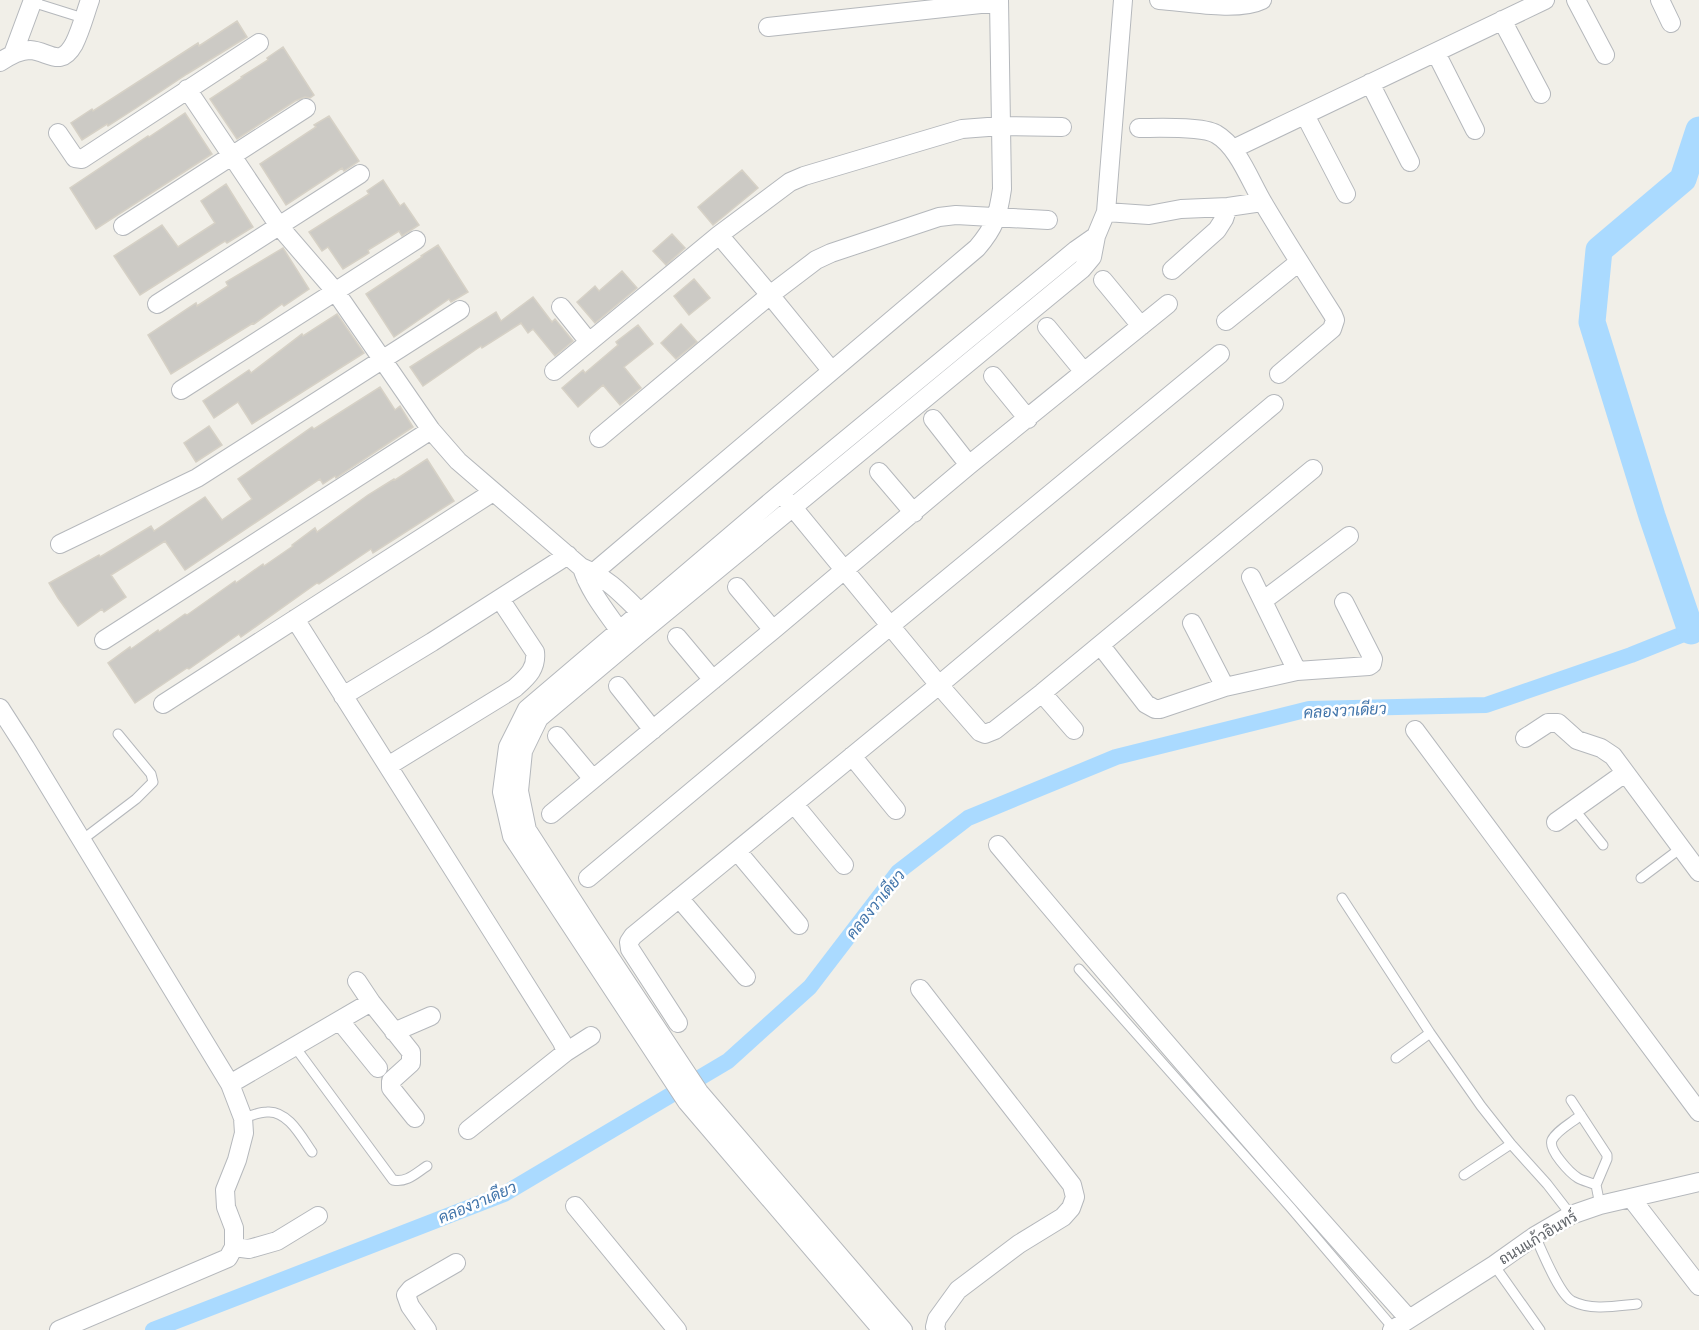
<svg xmlns="http://www.w3.org/2000/svg" width="1699" height="1330" font-family="Figtree,Sarabun,sans-serif">
<rect width="100%" height="100%" fill="#f1efe8"/>
<g fill="none" stroke-linecap="round" stroke-linejoin="round">
<path stroke="#aadaff" stroke-width="16" d="M 153,1330 L 504,1194 L 728,1061 L 810,987 L 898,872 L 968,818 L 1116,757 L 1309,709 L 1486,705 L 1631,655 L 1691,631 L 1699,630"/>
<path stroke="#aadaff" stroke-width="27" d="M 1691,631 L 1652,516 L 1592,322 L 1599,250 L 1683,179 L 1699,130"/>
</g>
<path fill="#cccac5" stroke="#d6d1c6" stroke-width="1.5" d="M 237,21 L 247,37 L 187,74 L 136,108 L 108,126 L 107,124 L 82,140 L 71,123 L 92,109 L 93,111 L 198,43 L 199,46 Z
M 283,47 L 314,95 L 310,98 L 305,97 L 295,101 L 237,139 L 210,99 L 242,78 L 241,77 L 268,60 L 267,58 Z
M 185,113 L 212,154 L 96,229 L 70,188 L 148,136 L 149,137 Z
M 329,116 L 359,161 L 344,171 L 342,168 L 286,205 L 260,164 L 316,127 L 314,125 Z
M 742,170 L 758,188 L 713,225 L 698,207 Z
M 383,180 L 400,206 L 404,203 L 419,225 L 402,236 L 399,231 L 368,250 L 369,253 L 343,269 L 328,247 L 322,251 L 309,232 L 369,194 L 367,191 Z
M 226,184 L 253,227 L 227,243 L 225,241 L 140,295 L 114,256 L 162,225 L 178,247 L 215,223 L 201,201 Z
M 672,234 L 685,248 L 666,265 L 653,251 Z
M 438,245 L 468,292 L 451,302 L 449,299 L 394,337 L 366,294 L 422,257 L 421,256 Z
M 283,248 L 309,289 L 284,306 L 282,304 L 254,324 L 253,323 L 171,374 L 148,335 L 196,303 L 197,306 L 228,286 L 226,282 Z
M 622,271 L 637,288 L 595,323 L 577,302 L 595,286 L 599,291 Z
M 694,279 L 710,298 L 689,315 L 674,296 Z
M 533,297 L 552,322 L 555,319 L 573,341 L 555,356 L 533,329 L 528,333 L 521,323 L 482,348 L 481,346 L 423,386 L 410,367 L 496,312 L 501,321 Z
M 337,314 L 364,353 L 252,424 L 238,402 L 214,418 L 203,401 L 249,370 L 251,373 L 302,334 L 303,336 Z
M 681,324 L 697,342 L 676,359 L 661,343 Z
M 638,325 L 653,344 L 624,367 L 641,388 L 620,405 L 603,385 L 578,407 L 562,388 L 583,370 L 585,373 L 618,345 L 616,342 Z
M 380,387 L 395,410 L 400,406 L 413,427 L 336,478 L 335,476 L 323,484 L 320,479 L 185,570 L 165,541 L 111,575 L 126,597 L 104,612 L 102,609 L 78,626 L 58,598 L 49,583 L 99,555 L 100,557 L 151,526 L 154,531 L 205,497 L 222,520 L 252,499 L 238,479 L 312,427 L 314,429 Z
M 209,426 L 222,445 L 196,462 L 184,443 Z
M 427,459 L 454,501 L 373,553 L 371,549 L 319,584 L 317,583 L 241,637 L 239,634 L 189,669 L 187,668 L 135,703 L 108,663 L 130,647 L 131,649 L 158,630 L 159,632 L 185,614 L 187,615 L 235,581 L 236,583 L 263,564 L 264,566 L 293,546 L 292,545 L 315,528 L 317,532 L 368,495 L 394,479 L 395,480 Z"/>
<g fill="none" stroke-linecap="round" stroke-linejoin="round">
<g stroke="#b5b8bc" stroke-width="11">
<path id="service" d="M 32,2 L 83,18
M 1574,809 L 1603,845
M 82,840 L 136,799 L 153,782 L 151,774 L 118,734
M 1641,878 L 1681,848
M 1342,898 L 1430,1033 L 1481,1106 L 1511,1144 L 1547,1184 L 1571,1215
M 1079,969 L 1291,1208 L 1394,1329
M 295,1047 L 393,1180 C 407,1183 416,1173 427,1166
M 1396,1058 L 1430,1033
M 1571,1100 L 1607,1155 L 1607,1159 L 1596,1185 L 1600,1205
M 1581,1115 C 1573,1122 1557,1130 1552,1140 C 1548,1150 1570,1173 1578,1178 C 1583,1181 1590,1182 1596,1185
M 243,1118 C 251,1116 259,1112 267,1112 C 288,1110 302,1138 312,1152
M 1464,1175 L 1511,1144
M 1535,1236 C 1542,1251 1559,1294 1572,1301 C 1592,1311 1616,1306 1637,1304
M 1494,1265 L 1540,1330"/>
</g>
<g stroke="#b5b8bc" stroke-width="20">
<path id="minor" d="M 1159,0 C 1187,2 1238,12 1262,0
M 1576,0 L 1605,55
M 1660,0 L 1671,23
M 1502,20 L 1541,94
M 768,27 L 999,2
M 1436,53 L 1475,130
M 13,54 L 33,0
M 0,62 C 9,56 19,50 30,50 C 49,51 60,69 74,44 C 81,30 85,14 90,0
M 1370,83 L 1410,162
M 187,89 L 279,226 L 335,291 L 431,430 L 458,461 L 581,567 C 606,577 622,594 640,612
M 1305,115 L 1346,194
M 1139,128 C 1158,128 1201,126 1216,134 C 1239,147 1251,184 1265,206 C 1287,243 1310,279 1333,315 L 1335,320 L 1332,329 L 1279,374
M 58,133 L 75,158 L 82,159 L 259,43
M 1233,149 L 1545,0
M 1106,212 L 1149,215 L 1181,209 L 1228,207 L 1262,202
M 123,226 L 306,108
M 719,235 L 770,295 L 831,370
M 1172,270 L 1217,230 L 1224,219 L 1228,207
M 1103,280 L 1141,326
M 157,304 L 360,174
M 561,307 L 589,342
M 1226,321 L 1299,262
M 1047,327 L 1084,372
M 554,371 L 719,235 L 790,182 L 804,176 L 962,129 L 1001,126 L 1062,127
M 993,376 L 1028,419
M 181,390 L 416,240
M 933,419 L 969,465
M 599,438 L 770,295 L 816,260 L 831,253 L 939,217 L 956,215 L 1048,220
M 879,472 L 914,513
M 786,499 L 939,685 L 980,732 L 985,734 L 995,730 L 1042,693 L 1313,469
M 60,544 L 197,478 L 460,310
M 582,568 C 590,592 605,610 619,630
M 1251,577 L 1297,671
M 586,579 L 977,248 C 995,227 998,216 1002,189 L 999,0
M 737,587 L 773,630
M 1264,600 L 1349,536
M 295,619 L 562,1042 L 566,1052
M 1192,623 L 1225,687
M 677,637 L 713,680
M 104,640 L 431,430
M 1101,646 L 1146,704 L 1155,709 L 1160,709 L 1225,687 L 1297,671 L 1369,666 L 1372,664 L 1373,659 L 1344,602
M 618,686 L 653,730
M 1042,693 L 1074,730
M 343,696 L 432,642 L 568,555
M 163,704 L 493,492
M 0,708 L 25,747 L 230,1084 L 243,1118 L 244,1133 L 237,1160 L 225,1190 L 226,1207 L 234,1228 L 234,1247 L 228,1258 L 59,1330
M 1415,730 L 1699,1112
M 557,736 L 593,779
M 1525,738 L 1548,723 L 1558,723 L 1577,740 L 1601,748 L 1613,756 L 1699,872
M 852,756 L 896,810
M 388,766 L 515,688 C 527,677 537,669 535,652 L 500,599
M 794,804 L 844,865
M 551,814 L 773,630 L 969,465 L 1168,304
M 1556,822 L 1625,773
M 998,845 C 1132,1005 1269,1163 1409,1319
M 737,851 L 799,925
M 588,878 L 890,626 L 1220,354
M 679,898 L 746,977
M 357,981 L 371,1002
M 920,989 L 1072,1185 L 1075,1197 L 1071,1208 L 1063,1217 L 1019,1244 L 958,1290 L 937,1319 L 935,1327 L 936,1330
M 340,1021 L 378,1068
M 678,1023 L 630,949 L 629,942 L 633,936 L 939,685 L 1274,404
M 394,1032 L 431,1016
M 230,1084 L 371,1002 L 411,1052 L 411,1063 L 391,1081 L 391,1088 L 415,1118
M 468,1130 L 566,1052 L 591,1036
M 1631,1198 L 1699,1286
M 575,1206 L 677,1330
M 234,1247 L 249,1249 L 277,1241 L 318,1216
M 427,1330 L 410,1306 L 406,1295 L 411,1289 L 456,1263
M 882,1330 L 687,1102 L 512,836 L 502,792 L 508,747 L 527,709 L 781,493 L 1076,250 L 1096,236
M 903,1330 L 699,1092 L 591,929 L 527,830 L 519,791 L 523,751 L 539,718 L 639,634 L 1082,269 L 1092,257 L 1096,236 L 1106,212 L 1123,0
M 1392,1330 L 1494,1265 L 1535,1236 L 1571,1215 L 1600,1205 L 1699,1182"/>
</g>
<use href="#service" stroke="#fff" stroke-width="9"/>
<use href="#minor" stroke="#fff" stroke-width="18"/>
</g>
<g text-anchor="middle" stroke-width="5" stroke-linejoin="round" paint-order="stroke">
<g font-size="15" fill="#5f6368" stroke="#fff">
<text transform="translate(1538 1238) rotate(-31)" y="5">ถนนแก้วอินทร์</text>
</g>
<g font-size="16" font-style="italic" fill="#4174aa" stroke="#fff">
<text transform="translate(1345 710) rotate(-3)" y="6">คลองวาเดียว</text>
<text transform="translate(875 904) rotate(-51)" y="6">คลองวาเดียว</text>
<text transform="translate(477 1202) rotate(-23)" y="6">คลองวาเดียว</text>
</g>
</g>
</svg>
